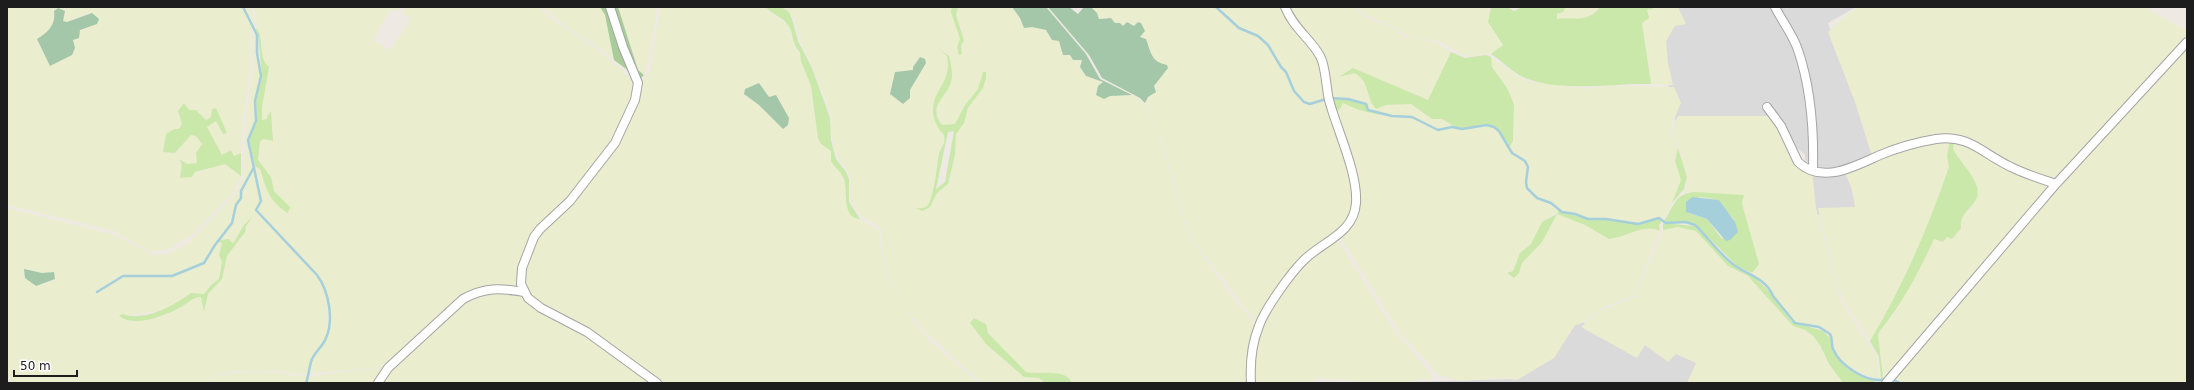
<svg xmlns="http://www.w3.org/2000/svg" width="2194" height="390" font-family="'DejaVu Sans',sans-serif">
<rect width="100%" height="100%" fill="#eeeae3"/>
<path fill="#dbdada" d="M 1653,7 L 1856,7 L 1828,23 L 1878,163 L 1849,176 L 1857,215 L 1806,215 L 1805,155 L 1764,119 L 1676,122 Z
M 1568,318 L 1702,359 L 1694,383 L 1372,383 L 1519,379 Z"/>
<path fill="#ebedcf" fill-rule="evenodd" d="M 7,7 L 242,7 L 251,25 L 251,32 L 249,47 L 250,68 L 243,122 L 241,153 L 234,156 L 231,150 L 222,155 L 206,126 L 216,121 L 223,134 L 216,108 L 211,117 L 206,121 L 196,110 L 189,110 L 184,103 L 178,111 L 182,124 L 179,130 L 174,129 L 166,134 L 163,151 L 175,153 L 191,135 L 196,136 L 202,144 L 196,153 L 197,163 L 187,164 L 180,158 L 182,165 L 180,177 L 225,164 L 241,176 L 232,194 L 191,236 L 168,249 L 151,252 L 113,231 L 7,205 ZM 65,14 L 62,21 L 67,22 L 86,14 L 90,27 L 80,30 L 72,40 L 37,39 L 50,31 L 55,18 Z
M 244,7 L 252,7 L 254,26 L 249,17 Z
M 255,7 L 403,7 L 396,12 L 391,9 L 373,40 L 390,51 L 411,18 L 401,12 L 409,7 L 539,7 L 556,22 L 601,52 L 622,70 L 635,83 L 633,98 L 611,143 L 564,203 L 535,231 L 521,289 L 479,288 L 388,367 L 310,373 L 313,359 L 324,344 L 329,332 L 329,301 L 323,283 L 318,275 L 257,210 L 262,201 L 255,166 L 260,168 L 283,209 L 288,213 L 284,202 L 272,186 L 271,177 L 258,160 L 260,141 L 264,139 L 273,141 L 273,130 L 269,111 L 267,119 L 262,120 L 262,107 L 269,67 L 266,64 L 262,55 L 261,36 L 257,28 Z
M 542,7 L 600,7 L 605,15 L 614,60 L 602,50 L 565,26 Z
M 618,7 L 657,7 L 649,60 L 644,75 L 638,70 Z
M 660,7 L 766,7 L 772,14 L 788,25 L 796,49 L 800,52 L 801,61 L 811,86 L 818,138 L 831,151 L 833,165 L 839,170 L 844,179 L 846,187 L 845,200 L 858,219 L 878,229 L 880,234 L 881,254 L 887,275 L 913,321 L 930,341 L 979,383 L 661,383 L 532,298 L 525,283 L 527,263 L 534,242 L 605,158 L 640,83 L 650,71 ZM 760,84 L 769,97 L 776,95 L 788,118 L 788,126 L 783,129 L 759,105 L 744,94 L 745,89 Z
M 785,7 L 952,7 L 951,12 L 960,40 L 957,47 L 962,51 L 962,30 L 956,15 L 958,7 L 1012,7 L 1020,18 L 1032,27 L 1046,30 L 1050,37 L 1059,41 L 1060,47 L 1070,55 L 1082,60 L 1080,67 L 1083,73 L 1104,82 L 1096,90 L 1110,96 L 1132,95 L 1138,98 L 1145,105 L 1157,128 L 1185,224 L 1195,245 L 1231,295 L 1257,326 L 1249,383 L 1072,383 L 1071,379 L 1065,376 L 1055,374 L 1027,373 L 1001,348 L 986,329 L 978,335 L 998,355 L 1011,366 L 1029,378 L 1039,378 L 1045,383 L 982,383 L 925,332 L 907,310 L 888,274 L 883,254 L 881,231 L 880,227 L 862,217 L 851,201 L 851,179 L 848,171 L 838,158 L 831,132 L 832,117 L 813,67 L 800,40 L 794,18 ZM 940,49 L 947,53 L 952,71 L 950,85 L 939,100 L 937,111 L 942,125 L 955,124 L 958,121 L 965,105 L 978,89 L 982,76 L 981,92 L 968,108 L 964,123 L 956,134 L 955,155 L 950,180 L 937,193 L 928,210 L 916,208 L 924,208 L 928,205 L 933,194 L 939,152 L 945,139 L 944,135 L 937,125 L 933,111 L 936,96 L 946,81 L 947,75 L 947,56 ZM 926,63 L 910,90 L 899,102 L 896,97 L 914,70 Z
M 1091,7 L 1215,7 L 1239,28 L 1257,36 L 1268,45 L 1280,68 L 1285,72 L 1294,92 L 1304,103 L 1311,104 L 1328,99 L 1355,195 L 1350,218 L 1267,303 L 1256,322 L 1196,244 L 1186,223 L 1161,136 L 1145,103 L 1156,88 L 1154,86 L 1156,82 L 1165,71 L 1167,65 L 1159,63 L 1152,57 L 1149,45 L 1139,37 L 1138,22 L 1134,26 L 1130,23 L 1123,26 L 1108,17 L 1099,19 L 1097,13 Z
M 1217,7 L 1282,7 L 1295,31 L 1318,58 L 1328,98 L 1311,103 L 1299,98 L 1286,71 L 1281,67 L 1268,44 L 1258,35 L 1239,28 Z
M 1287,7 L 1354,7 L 1365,17 L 1395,29 L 1406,38 L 1433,41 L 1451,52 L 1428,100 L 1353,69 L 1340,77 L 1354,73 L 1363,79 L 1366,83 L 1368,96 L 1376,109 L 1386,105 L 1411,104 L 1432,119 L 1442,119 L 1457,128 L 1452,127 L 1438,130 L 1412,117 L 1385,114 L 1369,109 L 1366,103 L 1348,98 L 1330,97 L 1323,57 Z
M 1357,7 L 1491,7 L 1489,10 L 1503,45 L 1491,54 L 1466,56 L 1436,40 L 1410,38 L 1396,28 L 1366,15 Z
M 1566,7 L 1600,7 L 1587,19 L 1557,19 L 1557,14 L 1563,12 Z
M 1652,7 L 1678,7 L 1686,24 L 1675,26 L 1666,41 L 1668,63 L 1673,85 L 1651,84 L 1642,23 L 1648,18 L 1647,10 L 1652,9 Z
M 1857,7 L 2144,7 L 2187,31 L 2187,40 L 2054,181 L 2032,174 L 1952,135 L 1872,156 L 1855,102 L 1828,32 Z
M 254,31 L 261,76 L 254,101 L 255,121 L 247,140 L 254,167 L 240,191 L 240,197 L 235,204 L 231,223 L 228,229 L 214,244 L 204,263 L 172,275 L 123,275 L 114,279 L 94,294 L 123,277 L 133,275 L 158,278 L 172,277 L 205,264 L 218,242 L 222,243 L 219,255 L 222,262 L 219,279 L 211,285 L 204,294 L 191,293 L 176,304 L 158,311 L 131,315 L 125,321 L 153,318 L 179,308 L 198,297 L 201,297 L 203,310 L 205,308 L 208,294 L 223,274 L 227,256 L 246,230 L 249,218 L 234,242 L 232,243 L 225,239 L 220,240 L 233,223 L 236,205 L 242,198 L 242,192 L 254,169 L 260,201 L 256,210 L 257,213 L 268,222 L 289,247 L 311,268 L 321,281 L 326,297 L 328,331 L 323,343 L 312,358 L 308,373 L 294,374 L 285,371 L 232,371 L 213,376 L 209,383 L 11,383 L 7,369 L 7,208 L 112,234 L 154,255 L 169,253 L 188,243 L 235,195 L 243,178 L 246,122 L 253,68 L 252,38 ZM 24,269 L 42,273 L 55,279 L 42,285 L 28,280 Z
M 2187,45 L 2187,383 L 1904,383 L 1895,378 L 2013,237 Z
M 1491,57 L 1521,78 L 1531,82 L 1586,89 L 1606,86 L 1674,87 L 1681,103 L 1673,122 L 1671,134 L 1678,148 L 1675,161 L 1681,180 L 1668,213 L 1662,219 L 1659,217 L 1638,223 L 1606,218 L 1588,219 L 1575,213 L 1563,211 L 1531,193 L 1526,182 L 1529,175 L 1526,160 L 1512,153 L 1509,148 L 1513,141 L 1514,135 L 1514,112 L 1511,96 L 1495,73 L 1490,60 Z
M 1346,102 L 1359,110 L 1392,117 L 1412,118 L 1438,131 L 1452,128 L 1462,130 L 1477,126 L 1494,127 L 1499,131 L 1511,153 L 1525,161 L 1527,175 L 1525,182 L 1530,193 L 1559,210 L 1557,214 L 1616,238 L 1644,228 L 1652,228 L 1660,231 L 1634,296 L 1604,307 L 1580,324 L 1575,325 L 1554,358 L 1517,380 L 1504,378 L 1459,381 L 1439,375 L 1401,334 L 1341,238 L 1357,204 L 1335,112 L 1340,109 L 1343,103 ZM 1554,214 L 1556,215 L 1542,242 L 1522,263 L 1519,273 L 1507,273 L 1513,271 L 1516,261 L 1527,246 L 1531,244 L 1542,222 Z
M 1678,116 L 1772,116 L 1789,149 L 1812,170 L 1816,208 L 1836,283 L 1842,303 L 1877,357 L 1879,380 L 1847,367 L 1834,350 L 1833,338 L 1830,333 L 1819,326 L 1795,322 L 1773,296 L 1771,290 L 1752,273 L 1759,264 L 1749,235 L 1742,203 L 1730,195 L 1695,192 L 1684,193 L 1688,185 L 1688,175 L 1683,164 L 1681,152 L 1673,135 L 1674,125 Z
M 1953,139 L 1947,161 L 1949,167 L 1928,228 L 1902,283 L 1870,341 L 1844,301 L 1837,282 L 1818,208 L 1855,207 L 1852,189 L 1845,173 L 1880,157 L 1932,142 Z
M 1955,140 L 2053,185 L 1888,377 L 1883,378 L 1878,335 L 1879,332 L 1893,315 L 1912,283 L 1934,239 L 1947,237 L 1962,216 L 1968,212 L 1978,195 L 1977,187 L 1973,178 L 1953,149 Z
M 1673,227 L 1684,227 L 1696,231 L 1728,266 L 1748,276 L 1793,326 L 1805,330 L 1817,341 L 1829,364 L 1843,383 L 1687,383 L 1696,363 L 1676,354 L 1668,362 L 1645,345 L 1637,358 L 1581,327 L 1598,312 L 1635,297 L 1663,230 Z
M 1337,239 L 1392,327 L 1432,375 L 1431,380 L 1418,378 L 1417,383 L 1380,383 L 1319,378 L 1308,383 L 1253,383 L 1253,362 L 1261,326 L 1270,309 L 1303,263 Z
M 490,291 L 521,295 L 550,318 L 602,345 L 652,383 L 380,383 L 388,369 L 460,304 Z
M 371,369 L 385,369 L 376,383 L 307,383 L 310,376 Z
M 247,372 L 284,373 L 293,376 L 308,375 L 305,383 L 211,383 L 214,377 L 220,375 Z"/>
<path fill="#cae8aa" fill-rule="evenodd" d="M 766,7 L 782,7 L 789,12 L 792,19 L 798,41 L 812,68 L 830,118 L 831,140 L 836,159 L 846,172 L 849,179 L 849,202 L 860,219 C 841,218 848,190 844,179 C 841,171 835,168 831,161 L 831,151 L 821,144 L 818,138 L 811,86 L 801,61 L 800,52 C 792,46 794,33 788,25 C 783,17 772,15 766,7 Z
M 952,7 L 958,7 L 956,15 L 964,40 L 961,46 L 962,54 L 959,55 L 957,47 L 960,39 L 951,12 Z
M 1491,7 L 1507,7 L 1514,11 L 1522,7 L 1566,7 L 1563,12 L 1557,14 L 1557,19 C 1574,17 1589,23 1600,7 L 1652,7 L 1653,9 L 1647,10 L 1649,18 L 1642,23 L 1651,84 C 1614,83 1557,93 1523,77 C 1512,72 1502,61 1491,54 L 1503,45 L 1488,22 Z
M 257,28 C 264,39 258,58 269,67 L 262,107 L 262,120 L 267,119 L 268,115 L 271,111 L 273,141 L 264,139 L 260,141 L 258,160 L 271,177 L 274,191 L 291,208 L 289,209 L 288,213 C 269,202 266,188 260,169 L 255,166 L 249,140 L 257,122 L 256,101 L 262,76 L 258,34 L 256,30 Z
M 939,49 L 949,56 C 951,65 954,76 950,85 C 944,99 928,106 942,125 L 955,124 L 965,105 L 978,89 L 983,72 L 986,72 L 986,78 L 983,88 L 968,108 L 964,123 L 956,134 L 955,155 L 948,184 L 937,193 L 930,207 L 923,211 L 915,208 C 919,208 924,209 927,206 C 934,198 937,165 939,153 C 941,148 946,142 944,136 C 944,133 940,132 939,129 C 936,125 933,116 933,111 C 933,88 952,84 947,56 ZM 954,131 L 945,182 L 936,189 L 948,132 Z
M 1451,52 L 1465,58 L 1486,55 L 1491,57 L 1492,67 L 1507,88 L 1514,104 L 1513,141 L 1509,148 L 1500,130 L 1494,126 L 1487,124 L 1462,129 L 1457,128 L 1442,119 L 1432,119 L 1411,104 L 1386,105 L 1376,109 C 1365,97 1370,80 1354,73 L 1339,77 L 1353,68 L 1428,100 Z
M 1331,98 L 1348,99 L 1366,104 L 1368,110 L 1384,116 L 1359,110 L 1343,103 L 1340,109 L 1335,112 Z
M 184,103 L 189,110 L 196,110 L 206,120 L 211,117 L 212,109 L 216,108 L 227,133 L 223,134 L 216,121 L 207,127 L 222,155 L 231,150 L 234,156 L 241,153 L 241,176 L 225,164 L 195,172 L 192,177 L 180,178 L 182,165 L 179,159 L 187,164 L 197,163 L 196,153 L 202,144 L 196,136 L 191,135 L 175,153 L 163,152 L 166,134 L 174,129 L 179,129 L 182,124 L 178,111 Z
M 1955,140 L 1953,149 C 1960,162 1973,173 1977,187 C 1983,204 1958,210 1961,228 L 1952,239 L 1947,237 L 1943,242 L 1934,239 C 1919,272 1902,304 1879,332 L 1878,335 L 1883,378 L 1881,379 L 1879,357 L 1870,341 C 1903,286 1928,228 1949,167 L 1947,156 L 1949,144 Z
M 1678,148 L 1687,177 L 1684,189 L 1672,203 L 1681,180 L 1675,161 Z
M 1695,192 L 1744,195 L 1742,203 L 1744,211 L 1759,264 L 1752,273 L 1737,266 L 1695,224 L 1686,222 L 1666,223 L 1664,221 C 1675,205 1674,194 1695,192 ZM 1699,197 C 1728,200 1716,203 1734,219 L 1722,239 L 1707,219 L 1688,213 Z
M 1559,210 L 1588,220 L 1606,219 L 1638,224 L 1659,219 L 1662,221 L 1659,225 L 1660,231 C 1643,223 1628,237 1609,239 L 1585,225 L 1557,214 L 1542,242 L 1522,263 L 1519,273 L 1514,278 L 1507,273 L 1513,271 L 1520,253 L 1531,244 L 1542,222 L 1557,214 Z
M 253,216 L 246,226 L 245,232 L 227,256 L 222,279 L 208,294 L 204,312 L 201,297 C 192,297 186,305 179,308 C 163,316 135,328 119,316 L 122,314 C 145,322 173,306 191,293 L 204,294 L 211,285 L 219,279 L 222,262 L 219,255 L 222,243 L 218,242 L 220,240 L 229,239 L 232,243 L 234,242 L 244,225 Z
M 1663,223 L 1694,226 L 1736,267 L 1753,276 L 1770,292 L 1792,322 L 1823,331 L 1831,339 L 1833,352 L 1846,368 L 1878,383 L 1843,383 L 1829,364 L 1820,345 L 1813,336 L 1805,330 L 1793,326 L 1748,276 L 1728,266 L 1696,231 L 1678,227 L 1663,230 Z
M 974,318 L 986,324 L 988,333 L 1026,372 C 1039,375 1066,368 1072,383 L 1045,383 L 1039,378 L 1024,377 L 986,344 L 970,323 Z"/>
<path fill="#a9cd99" d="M 600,7 L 608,7 L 629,71 L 614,60 L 605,15 Z
M 613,7 L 618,7 L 638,70 L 644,75 L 641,78 L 638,77 Z"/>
<path fill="#a5c7a9" d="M 1012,7 L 1046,7 L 1086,54 L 1100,79 L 1132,95 L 1110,96 L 1104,99 L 1096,95 L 1098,86 L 1103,82 L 1086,76 L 1080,67 L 1082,60 L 1073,60 L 1070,55 L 1063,55 L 1059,41 L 1052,40 L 1046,30 L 1032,27 L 1024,28 L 1020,18 Z
M 1048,7 L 1069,7 L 1078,14 L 1084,7 L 1091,7 L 1097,13 L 1099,19 L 1111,18 L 1115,23 L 1120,23 L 1123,26 L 1127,22 L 1134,26 L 1138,22 L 1141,23 L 1145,31 L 1140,37 L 1146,39 C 1151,52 1151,62 1167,65 L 1168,68 L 1154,86 L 1156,92 L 1148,97 L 1145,103 L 1140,98 L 1102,78 L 1089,55 Z
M 58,8 L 65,11 L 63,21 L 67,22 L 92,13 L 99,19 L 97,24 L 80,30 L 79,38 L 73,40 L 75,48 L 72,55 L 50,66 L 37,39 C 48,32 56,25 54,11 Z
M 920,57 L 925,59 L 926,63 L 910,90 L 910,98 L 903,104 L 890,94 L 895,72 L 913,70 L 913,67 Z
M 759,83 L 769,97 L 776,95 L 789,118 L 788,125 L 783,129 L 759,105 L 744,94 L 745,89 Z
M 24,269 L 42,273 L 54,272 L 55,279 L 36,286 L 25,278 Z"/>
<path fill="#a5d0db" d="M 1692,197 L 1719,200 L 1735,222 L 1738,232 L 1730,240 L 1726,241 L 1707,219 L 1686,212 L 1686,202 Z"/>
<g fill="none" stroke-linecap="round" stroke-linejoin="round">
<path stroke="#a5d0db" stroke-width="2.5" d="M 243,7 L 257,35 L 257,53 L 261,76 L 255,101 L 256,121 L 248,140 L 261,201 L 256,210 L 317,275 C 329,291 334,320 326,338 C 323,346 316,351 312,359 C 309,367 309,375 306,383
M 1216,7 L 1239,28 L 1258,36 L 1268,45 L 1281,67 L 1286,72 L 1294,91 L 1304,102 L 1310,104 L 1329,98 L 1348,99 L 1366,104 L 1368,110 L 1392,116 L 1412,117 L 1438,130 L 1452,127 L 1462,129 L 1487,125 L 1494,127 L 1499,131 L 1512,153 L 1525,161 L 1528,167 L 1526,182 L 1527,188 L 1537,198 L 1551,203 L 1562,212 L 1575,214 L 1588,219 L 1606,219 L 1638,224 L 1659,218 L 1666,223 L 1686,222 L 1695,225 C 1709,238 1721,257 1737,267 C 1750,275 1767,280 1773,296 L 1795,323 L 1819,327 L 1830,334 C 1833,339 1831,344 1833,349 C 1840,366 1868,384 1886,379
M 97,292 L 123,276 L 172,276 L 204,263 L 215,245 L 232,223 L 236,205 L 241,198 L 241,191 L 254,167
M 1894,380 L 1900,383"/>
<g stroke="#a4a4a4" stroke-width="10">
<path id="street" d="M 610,7 L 623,47 L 638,83 L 635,100 L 615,143 L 570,201 L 540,229 L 534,237 L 522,268 L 521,284 L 528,298 L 541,308 L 587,332 L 657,383
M 1775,7 C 1782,21 1793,35 1798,50 C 1811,88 1814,130 1813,170
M 1767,107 L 1781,126 L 1798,162 C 1822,185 1855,166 1880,155 C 1897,148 1918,142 1936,139 C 1969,134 1983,154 2011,167 C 2025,174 2041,179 2056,184
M 378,383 L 388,368 L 463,299 C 485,287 500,288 524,292
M 1251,383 C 1250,365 1252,343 1259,326 C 1265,309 1290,274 1303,261 C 1321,242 1354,234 1356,203 C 1358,173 1337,130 1329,100 C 1326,88 1326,66 1320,56 C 1310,38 1294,29 1285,7
M 1886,383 L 2056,184 L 2187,42"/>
</g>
<use href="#street" stroke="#fff" stroke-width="8"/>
</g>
<rect width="2194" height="390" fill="none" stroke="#1d1d1d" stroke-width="16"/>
<path d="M14 370v6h63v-6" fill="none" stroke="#1d1d1d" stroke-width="2"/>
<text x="20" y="370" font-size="12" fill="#1d1d1d" stroke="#ffffff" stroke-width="3" paint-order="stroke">50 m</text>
</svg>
